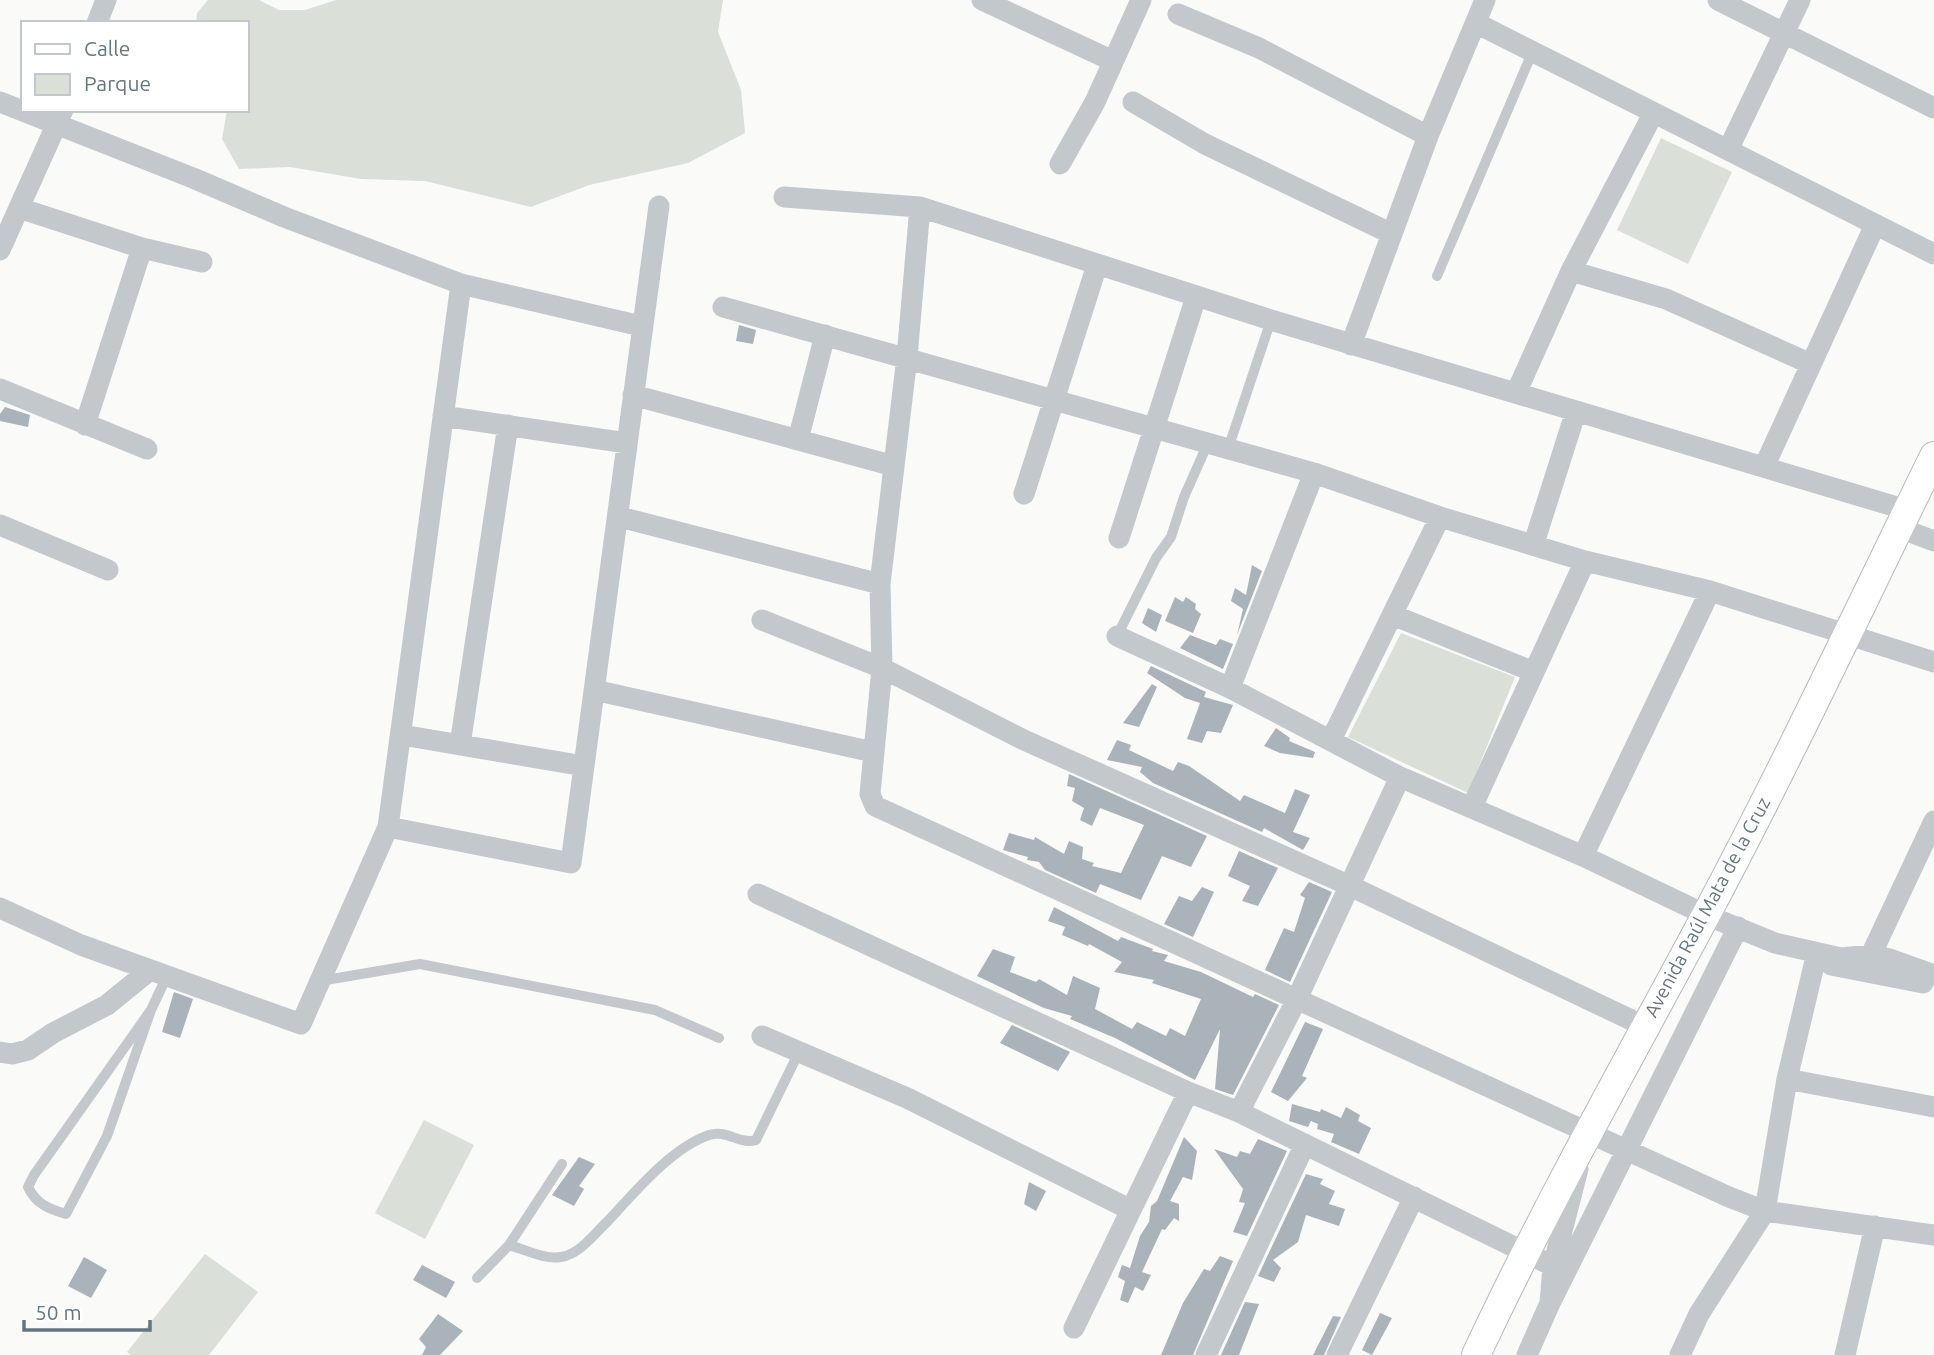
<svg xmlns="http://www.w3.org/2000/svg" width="1934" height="1355" font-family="Ubuntu,sans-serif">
<rect width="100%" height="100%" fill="#fafaf8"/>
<path fill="#dadfd7" d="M 208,0 L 259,0 L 279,10 L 305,10 L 336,0 L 723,0 L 718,32 L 741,90 L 745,133 L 688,163 L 589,185 L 531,207 L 425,181 L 361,179 L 290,167 L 239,169 L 222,139 L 227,110 L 247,110 L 247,23 L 196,23 L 197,13 Z
M 1661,138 L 1732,172 L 1688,264 L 1617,230 Z
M 1401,633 L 1515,677 L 1468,793 L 1348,737 Z
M 424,1120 L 474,1145 L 425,1239 L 375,1213 Z
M 205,1254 L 258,1292 L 209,1355 L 131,1355 L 127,1352 Z"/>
<path fill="#aab3b9" d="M 739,325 L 756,330 L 753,344 L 736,341 Z
M 5,407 L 30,415 L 28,427 L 0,421 L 0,414 Z
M 1252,565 L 1262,571 L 1237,635 L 1243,609 L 1231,601 L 1235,588 L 1246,595 Z
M 1175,597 L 1183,602 L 1186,597 L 1196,604 L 1195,609 L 1201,614 L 1193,633 L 1165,621 Z
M 1148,608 L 1162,615 L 1156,632 L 1142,623 Z
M 1190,635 L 1216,645 L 1220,639 L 1233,644 L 1223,669 L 1180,648 Z
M 1151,666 L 1206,692 L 1204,697 L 1233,705 L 1221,733 L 1207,731 L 1202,743 L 1187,739 L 1200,703 L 1185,698 L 1147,673 Z
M 1152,684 L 1157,687 L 1139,727 L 1123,723 Z
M 1276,728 L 1290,738 L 1289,741 L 1315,752 L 1313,758 L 1280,753 L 1264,746 Z
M 1117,740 L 1131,745 L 1129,750 L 1173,771 L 1178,762 L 1189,766 L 1240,801 L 1244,795 L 1285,813 L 1295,789 L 1310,795 L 1293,832 L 1310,838 L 1303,850 L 1264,828 L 1262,832 L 1153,783 L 1140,772 L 1142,767 L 1107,760 Z
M 1069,774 L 1207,836 L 1191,867 L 1162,856 L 1141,900 L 1100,884 L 1096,893 L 1045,870 L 1039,862 L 1027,860 L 1028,857 L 1003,850 L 1009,833 L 1034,840 L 1035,837 L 1064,854 L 1069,841 L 1083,847 L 1082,859 L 1094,863 L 1092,866 L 1121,873 L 1144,825 L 1100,808 L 1092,826 L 1080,820 L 1084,808 L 1072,801 L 1075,788 L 1067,786 Z
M 1239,851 L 1278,868 L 1258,906 L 1242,901 L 1250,886 L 1228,876 Z
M 1309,882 L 1332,892 L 1290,982 L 1265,970 L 1284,928 L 1294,932 L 1305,898 L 1300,895 Z
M 1202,887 L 1214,892 L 1193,937 L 1164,924 L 1179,896 L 1192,901 Z
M 1054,907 L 1118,941 L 1121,937 L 1153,949 L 1152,951 L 1168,955 L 1164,961 L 1201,972 L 1253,997 L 1255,994 L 1279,1005 L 1233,1095 L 1215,1089 L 1220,1029 L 1195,1080 L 1115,1038 L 1070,1019 L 1072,1016 L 1044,1008 L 977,976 L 993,949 L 1015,957 L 1010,972 L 1036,982 L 1039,979 L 1067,995 L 1073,976 L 1100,988 L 1095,1009 L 1132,1029 L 1137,1022 L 1166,1036 L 1170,1028 L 1185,1036 L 1201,999 L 1152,983 L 1154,980 L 1114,972 L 1122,962 L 1089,944 L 1088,946 L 1062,935 L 1065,927 L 1048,921 Z
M 174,992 L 193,999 L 180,1038 L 162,1032 Z
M 1305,1022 L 1323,1029 L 1302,1076 L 1307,1078 L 1288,1101 L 1271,1092 Z
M 1012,1025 L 1070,1052 L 1058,1071 L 1000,1043 Z
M 1292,1104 L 1320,1112 L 1321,1109 L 1341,1118 L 1346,1107 L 1360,1115 L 1358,1121 L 1371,1128 L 1359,1154 L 1331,1142 L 1334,1134 L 1317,1129 L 1318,1124 L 1311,1121 L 1308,1127 L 1289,1121 Z
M 1184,1137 L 1197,1151 L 1192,1180 L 1183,1177 L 1170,1201 L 1179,1204 L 1179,1221 L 1174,1218 L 1165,1230 L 1162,1229 L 1142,1272 L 1151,1275 L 1143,1291 L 1135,1287 L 1128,1303 L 1120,1300 L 1125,1281 L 1118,1277 L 1122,1265 L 1130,1268 L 1140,1236 L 1149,1222 L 1151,1206 L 1157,1201 Z
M 1258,1139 L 1287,1151 L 1247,1236 L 1233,1232 L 1245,1203 L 1239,1202 L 1243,1189 L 1214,1149 L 1237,1157 L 1240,1151 L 1250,1154 Z
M 579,1157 L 595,1164 L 579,1186 L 584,1189 L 574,1206 L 552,1195 Z
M 1306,1174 L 1323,1179 L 1320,1184 L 1335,1191 L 1329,1204 L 1345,1209 L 1339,1226 L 1306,1215 L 1298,1242 L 1273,1260 L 1281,1268 L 1274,1282 L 1258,1276 Z
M 1029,1182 L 1046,1191 L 1036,1211 L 1024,1204 Z
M 1220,1256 L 1233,1261 L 1193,1355 L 1161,1355 L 1183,1303 L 1204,1269 L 1210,1271 Z
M 84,1257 L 107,1270 L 91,1298 L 68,1286 Z
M 422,1265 L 455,1282 L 446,1298 L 413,1280 Z
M 1245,1302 L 1259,1304 L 1239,1355 L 1221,1355 Z
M 1380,1313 L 1392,1318 L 1372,1355 L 1362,1350 Z
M 438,1314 L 463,1331 L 440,1355 L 422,1355 L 426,1347 L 419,1339 Z
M 1333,1316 L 1341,1317 L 1324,1355 L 1313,1355 Z"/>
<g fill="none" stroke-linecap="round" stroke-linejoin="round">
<g stroke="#b3babf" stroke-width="30">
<path id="secondary" d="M 1476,1355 C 1546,1205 1628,1061 1706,915 C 1786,765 1859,609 1934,456"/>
</g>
<path stroke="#c3c8cc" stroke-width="10" d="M 1437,276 L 1532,53
M 1228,449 L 1271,320
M 1117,636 L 1156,558 L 1171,537 L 1184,497 L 1208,443
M 320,981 L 420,964 L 655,1010 L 719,1038
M 151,1010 L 107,1136 L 66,1214 C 49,1209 36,1204 28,1187 L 34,1175 L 151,1010 L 167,976
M 509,1245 C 524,1249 545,1260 561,1257 C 580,1254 593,1235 607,1222 C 634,1193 671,1148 709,1135 C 726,1129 740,1145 756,1140 L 799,1052
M 477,1278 L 509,1245 L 562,1164"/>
<path stroke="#c3c8cc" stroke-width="21" d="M 982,0 L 1113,61
M 1718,0 L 1934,108
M 1178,14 L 1259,48 L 1428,136
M 97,23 L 106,0
M 1476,23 L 1934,254
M 0,102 L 193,178 L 284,217 L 461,284 L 641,326
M 1133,102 L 1205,144 L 1392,234
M 1728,150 L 1800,0
M 1060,164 L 1095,102 L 1141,0
M 784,197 L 920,207 L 1271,320 L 1907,510
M 920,207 L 907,357 L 880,584 L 882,668 L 870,794 L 875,806 L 1729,1197 L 1765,1211 L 1934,1235
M 19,208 L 142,248 L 202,262
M 0,250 L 63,110
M 1571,271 L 1666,299 L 1811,364
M 723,307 L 1314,473 L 1440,517 L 1585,561 L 1710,591 L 1934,662
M 1351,345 L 1428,136 L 1485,0
M 0,389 L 147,449
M 1516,393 L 1571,271 L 1653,114
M 633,395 L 894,466
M 443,416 L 627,443
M 85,425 L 142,248
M 798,440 L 825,335
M 1764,467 L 1875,225
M 1024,494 L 1097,265
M 620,517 L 880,584
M 0,525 L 108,570
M 1899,528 L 1934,541
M 1119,538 L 1196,297
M 1534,543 L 1576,411
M 1395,616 L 1534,672
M 762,620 L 882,668 L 1024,740 L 1348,885 L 1644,1026
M 1117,636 L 1230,688 L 1400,777 L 1583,856 L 1706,915 L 1775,943 L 1841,958 L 1871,955 L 1890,959 L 1934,975
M 1230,688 L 1314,473
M 594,690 L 873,752
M 402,735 L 584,766
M 1331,740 L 1440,517
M 460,745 L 508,425
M 1472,807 L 1585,561
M 388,827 L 571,863 L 659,206
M 1583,856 L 1710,591
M 758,894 L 1188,1092 L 1239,1112 L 1553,1266
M 0,908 L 81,945 L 301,1024 L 388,827 L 461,284
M 1871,955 L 1934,821
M 1831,965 L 1923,983
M 762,1036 L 907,1098 L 1131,1210
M 0,1052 L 12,1054 L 28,1050 L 53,1033 L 107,1005 L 150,970
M 1787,1079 L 1934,1107
M 1239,1112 L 1296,1001 L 1400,777
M 1550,1303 L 1738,927
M 1074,1328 L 1188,1092
M 1206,1355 L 1305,1144
M 1337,1355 L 1414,1197
M 1527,1355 L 1550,1303 L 1553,1266 L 1578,1169
M 1680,1355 L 1699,1314 L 1765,1211 L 1787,1079 L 1815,961
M 1845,1355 L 1875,1226"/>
<use href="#secondary" stroke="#fff" stroke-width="28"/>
</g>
<g text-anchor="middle" stroke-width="7" stroke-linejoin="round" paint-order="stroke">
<g font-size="19" fill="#657683" stroke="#fff">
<text transform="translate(1707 907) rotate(-62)" y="7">Avenida Raúl Mata de la Cruz</text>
</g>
</g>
<rect x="21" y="21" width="228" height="91" fill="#ffffff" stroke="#c1c8cd" stroke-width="2"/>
<rect x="35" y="44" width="35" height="10" fill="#ffffff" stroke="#c1c8cd" stroke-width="2"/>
<text x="84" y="56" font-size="21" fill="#657683">Calle</text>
<rect x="35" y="74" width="35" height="21" fill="#dadfd7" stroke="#c1c8cd" stroke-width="2"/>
<text x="84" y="91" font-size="21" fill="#657683">Parque</text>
<path d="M24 1320v10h126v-10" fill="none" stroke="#657683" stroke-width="3.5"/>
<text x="35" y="1320" font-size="21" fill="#657683" stroke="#ffffff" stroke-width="5" paint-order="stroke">50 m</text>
</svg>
